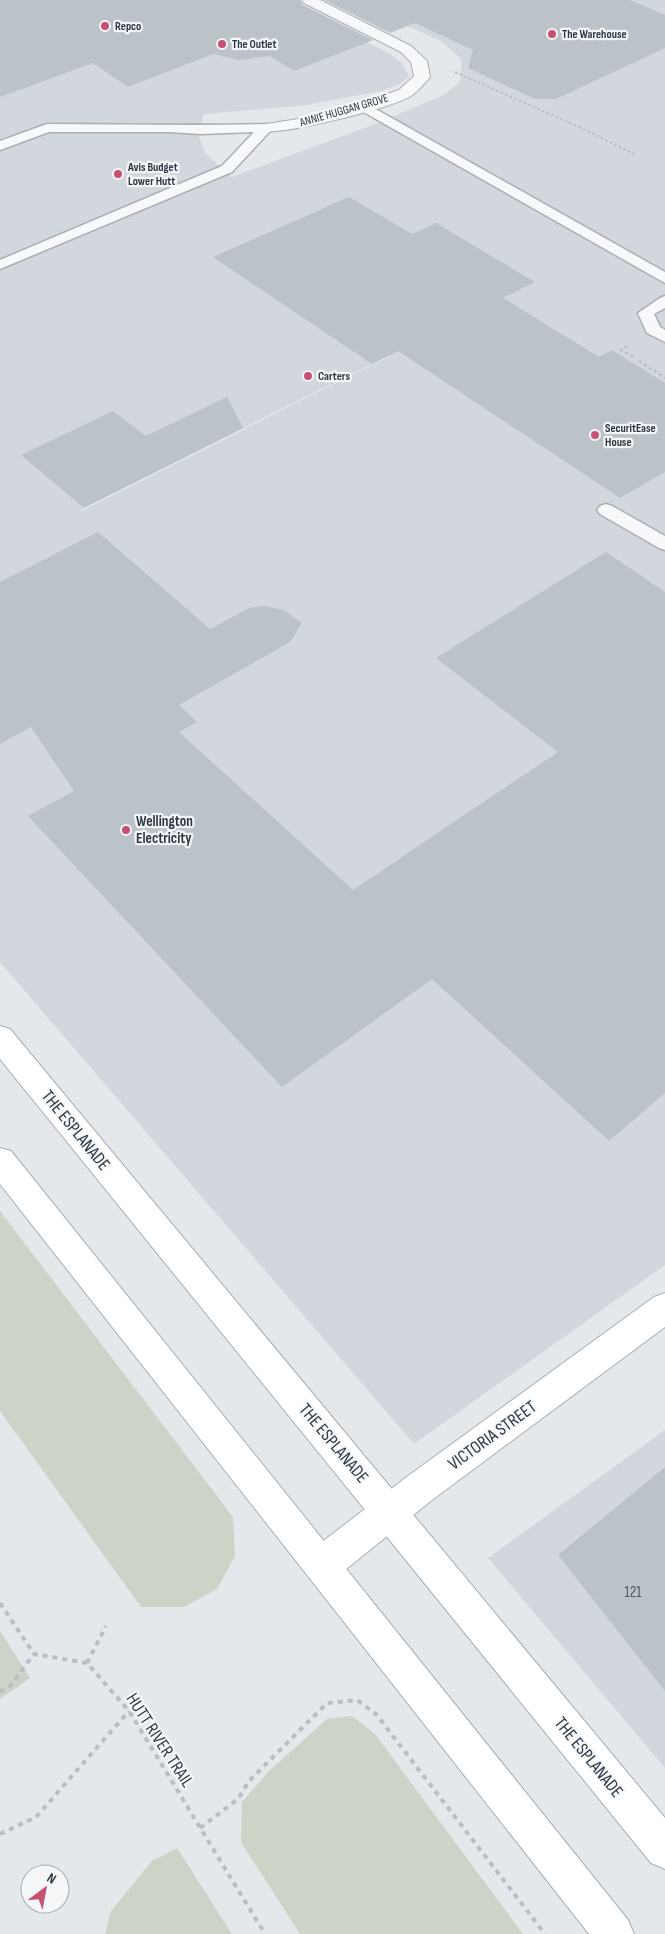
<svg xmlns="http://www.w3.org/2000/svg" width="665" height="1934" font-family="'Sofia Sans Condensed',sans-serif">
<rect width="100%" height="100%" fill="#e4e8eb"/>
<path fill="#d2d7dd" fill-rule="evenodd" d="M 0,0 L 284,0 L 390,54 L 402,63 L 407,72 L 409,77 L 400,84 L 382,91 L 307,105 L 204,114 L 198,133 L 205,153 L 232,177 L 375,124 L 442,96 L 461,81 L 461,59 L 441,41 L 348,0 L 665,0 L 665,1265 L 414,1444 L 0,962 ZM 390,355 L 390,356 L 77,513 L 84,508 Z
M 665,1430 L 665,1768 L 488,1558 Z"/>
<path fill="#cbd4c6" d="M 0,1211 L 233,1517 L 235,1556 L 217,1589 L 184,1607 L 141,1607 L 0,1411 Z
M 0,1631 L 30,1678 L 0,1699 Z
M 352,1716 L 375,1734 L 523,1934 L 300,1934 L 241,1842 L 242,1802 L 270,1770 L 327,1719 Z
M 177,1848 L 232,1934 L 105,1934 L 111,1911 L 152,1861 Z"/>
<path fill="#bbc2c8" d="M 0,0 L 300,0 L 303,5 L 373,40 L 294,71 L 270,56 L 239,60 L 213,54 L 128,87 L 93,63 L 0,97 Z
M 324,0 L 630,0 L 665,15 L 665,48 L 556,99 L 535,99 L 468,68 L 473,50 L 415,23 L 390,33 Z
M 349,197 L 412,234 L 436,223 L 535,282 L 503,298 L 599,357 L 612,350 L 665,383 L 665,472 L 620,498 L 398,351 L 372,364 L 213,257 Z
M 227,397 L 243,428 L 84,508 L 21,455 L 113,411 L 146,436 Z
M 98,532 L 210,629 L 249,608 L 264,606 L 284,610 L 302,623 L 290,642 L 179,705 L 197,722 L 179,732 L 353,890 L 558,752 L 436,658 L 606,552 L 665,592 L 665,1093 L 609,1141 L 432,979 L 282,1087 L 28,816 L 74,791 L 31,727 L 0,744 L 0,582 Z
M 665,1467 L 665,1691 L 558,1555 Z"/>
<g fill="none" stroke-linecap="round" stroke-linejoin="round">
<g stroke="#a9afb5" stroke-width="3">
<path id="lane" d="M 365,103 L 665,272 L 665,283 L 360,110 L 358,107 Z
M 47,124 C 120,124 193,126 266,124 L 273,128 L 232,172 L 0,269 L 0,260 L 222,166 L 254,132 L 201,134 L 169,132 L 49,132 L 0,150 L 0,141 Z
M 665,296 L 665,308 L 654,314 L 660,327 L 665,330 L 665,342 L 647,333 L 638,313 L 660,298 Z
M 606,504 L 612,506 L 665,536 L 665,550 L 659,548 L 600,514 L 597,510 L 600,506 Z"/>
</g>
<g stroke="#a9afb5" stroke-width="2">
<path id="street" d="M 302,0 L 320,0 L 411,46 L 427,61 L 430,77 C 425,83 417,92 411,96 C 392,108 280,136 260,131 L 258,128 L 260,125 L 298,119 L 359,104 L 399,90 L 414,76 L 411,62 L 401,52 L 304,3 Z"/>
</g>
<g stroke="#a9afb5" stroke-width="2">
<path id="secondary" d="M 665,1293 L 665,1327 L 432,1500 L 335,1578 L 322,1583 L 309,1578 L 304,1565 L 309,1552 L 408,1476 L 654,1297 Z"/>
</g>
<g stroke="#a4adb6" stroke-width="2">
<path id="primary" d="M 0,1026 L 10,1029 L 665,1818 L 665,1869 L 651,1863 L 0,1059 Z
M 0,1148 L 11,1151 L 628,1920 L 634,1934 L 589,1934 L 0,1184 Z"/>
</g>
<path stroke="#babec2" stroke-width="2" stroke-dasharray="2.5 2.5" stroke-linecap="butt" d="M 455,72 L 577,126 L 636,155"/>
<path stroke="#babec2" stroke-width="2.5" stroke-dasharray="3 3" stroke-linecap="butt" d="M 627,346 L 621,350 L 634,357
M 639,361 L 665,378"/>
<path stroke="#babec2" stroke-width="4" stroke-dasharray="5 5" stroke-linecap="butt" d="M 0,1603 L 34,1654 L 87,1663 L 129,1711 L 265,1934
M 87,1663 L 106,1626
M 0,1692 L 11,1685 L 34,1654
M 200,1828 L 238,1799 L 249,1781 L 327,1703 L 357,1700 L 376,1714 L 545,1934
M 0,1834 L 36,1817 L 129,1711"/>
<use href="#lane" fill="#f7f8f9" fill-rule="evenodd"/>
<use href="#street" fill="#f7f8f9" fill-rule="evenodd"/>
<use href="#secondary" fill="#fff" fill-rule="evenodd"/>
<use href="#primary" fill="#fff" fill-rule="evenodd"/>
</g>
<g fill="#c85172" stroke="#f4f6f8" stroke-width="2">
<circle cx="105" cy="26" r="5"/>
<circle cx="552" cy="34" r="5"/>
<circle cx="222" cy="44" r="5"/>
<circle cx="118" cy="174" r="5"/>
<circle cx="308" cy="376" r="5"/>
<circle cx="595" cy="435" r="5"/>
<circle cx="126" cy="830" r="5"/>
</g>
<g text-anchor="middle" stroke-width="4.5" stroke-linejoin="round" paint-order="stroke">
<g font-size="12" font-weight="bold" fill="#2c3743" stroke="#f4f6f8" text-anchor="start">
<text x="115" y="30">Repco</text>
<text x="562" y="38">The Warehouse</text>
<text x="232" y="48">The Outlet</text>
<text x="128" y="171">Avis Budget<tspan x="128" dy="14">Lower Hutt</tspan></text>
<text x="318" y="380">Carters</text>
<text x="605" y="432">SecuritEase<tspan x="605" dy="14">House</tspan></text>
</g>
<g font-size="12" fill="#2c3743" stroke="#f4f6f8">
<text transform="translate(344 110) rotate(-16)" y="4">ANNIE HUGGAN GROVE</text>
</g>
<g font-size="15" font-weight="bold" fill="#2c3743" stroke="#f4f6f8" text-anchor="start">
<text x="136" y="826">Wellington<tspan x="136" dy="17">Electricity</tspan></text>
</g>
<g font-size="15" fill="#505a64">
<text x="633" y="1597">121</text>
</g>
<g font-size="18" fill="#2c3743" stroke="#f4f6f8">
<text transform="translate(76 1130) rotate(51)" y="6">THE ESPLANADE</text>
<text transform="translate(492 1435) rotate(-36)" y="6">VICTORIA STREET</text>
<text transform="translate(334 1443) rotate(50)" y="6">THE ESPLANADE</text>
<text transform="translate(160 1740) rotate(57)" y="6">HUTT RIVER TRAIL</text>
<text transform="translate(589 1757) rotate(51)" y="6">THE ESPLANADE</text>
</g>
</g>
<g transform="translate(45 1889) rotate(32)"><circle r="24" fill="#f4f6f8" stroke="#a4aab0"/>
<path d="M0-4L9 19L0 12L-9 19Z" fill="#c85172"/>
<text y="-8" font-size="14" font-weight="bold" text-anchor="middle" fill="#2c3743">N</text>
</g>
</svg>
